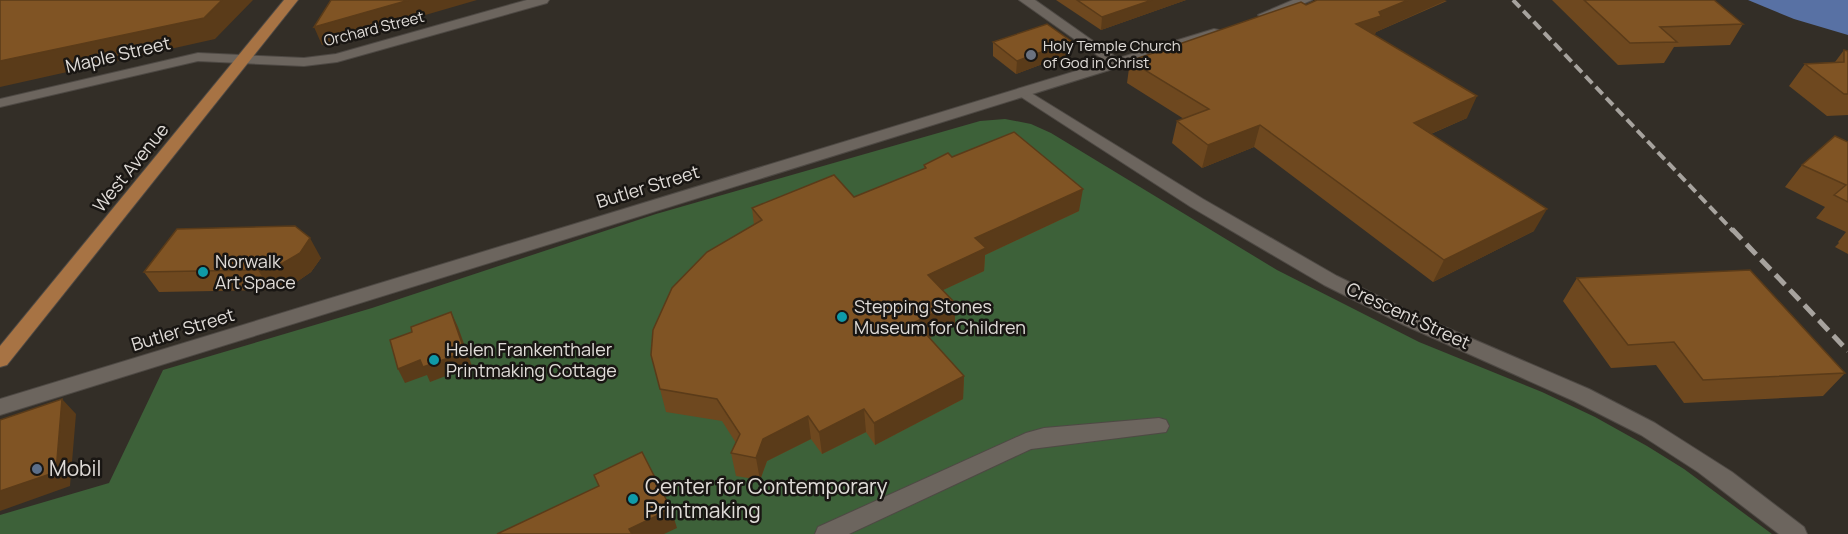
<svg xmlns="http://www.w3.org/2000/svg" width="1848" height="534" font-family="Manrope,sans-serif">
<rect width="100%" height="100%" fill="#332e27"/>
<path fill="#3d6139" d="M 1005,119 L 1031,124 L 1051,133 L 1277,270 L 1419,342 L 1542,392 L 1595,417 L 1647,446 L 1684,469 L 1772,534 L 0,534 L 0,515 L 109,483 L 163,370 L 372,308 L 656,214 L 980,121 Z"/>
<path fill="#5871a4" d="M 1748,0 L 1848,0 L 1848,35 L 1794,19 Z"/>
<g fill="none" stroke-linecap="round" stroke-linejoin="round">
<g stroke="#4e4944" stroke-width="2">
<path id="minor" d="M 527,0 L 549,0 L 547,3 L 337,62 L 304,66 L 198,61 L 0,107 L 0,99 L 198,53 L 304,58 L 336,54 Z
M 1019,0 L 1035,0 L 1123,62 L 1116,66 L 1111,65 Z
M 1023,88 L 1203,199 L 1337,276 L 1417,315 L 1589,389 L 1655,423 L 1732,472 L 1804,527 L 1807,534 L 1779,534 L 1698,472 L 1641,435 L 1574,401 L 1404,325 L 1324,285 L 1191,207 L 1018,95 L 1016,92 L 1018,89 Z
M 1159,418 L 1166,420 L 1169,426 L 1166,432 L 1031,449 L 849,534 L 815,534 L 818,527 L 1026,433 L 1044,428 Z"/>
</g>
<g stroke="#4e4944" stroke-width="2">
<path id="secondary" d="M 1293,0 L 1312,0 L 1270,18 L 1265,19 L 1258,15 Z
M 1214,29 L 1219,30 L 1219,36 L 0,415 L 0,399 Z"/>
</g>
<g stroke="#4e4944" stroke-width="2">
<path id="primary" d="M 284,0 L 298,0 L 7,365 L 0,367 L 0,346 Z"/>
</g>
<use href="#minor" fill="#6c655e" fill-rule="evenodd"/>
<use href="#secondary" fill="#6c655e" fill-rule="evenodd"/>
<use href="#primary" fill="#a77344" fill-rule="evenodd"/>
<path stroke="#a7a39e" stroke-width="4" stroke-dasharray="10 5" stroke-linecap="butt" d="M 1513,0 L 1733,231"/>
<path stroke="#a7a39e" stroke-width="5" stroke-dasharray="14 7" stroke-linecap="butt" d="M 1732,229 L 1848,351"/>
</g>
<path fill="#6e481f" d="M 1056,0 L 1186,0 L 1101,30 Z
M 1552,0 L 1714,0 L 1743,24 L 1730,45 L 1674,47 L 1664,63 L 1618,65 Z
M 1447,1 L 1376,32 L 1374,35 L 1467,118 L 1431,134 L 1534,231 L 1433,282 L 1254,147 L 1202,168 L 1172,143 L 1177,121 L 1184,119 L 1127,83 L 1130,61 L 1306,5 Z
M 993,42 L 1069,54 L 1016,74 L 993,56 Z
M 1844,50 L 1848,51 L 1848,115 L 1827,116 L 1789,86 L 1805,64 L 1835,62 Z
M 1848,142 L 1848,254 L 1835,247 L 1839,243 L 1838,242 L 1846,232 L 1816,218 L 1825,207 L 1785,187 L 1802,165 Z
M 952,157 L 1079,211 L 985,255 L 984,271 L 943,290 L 955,303 L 955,325 L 929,338 L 964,376 L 963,399 L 875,445 L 866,432 L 822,454 L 811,439 L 767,461 L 760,480 L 736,476 L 731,453 L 736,443 L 722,421 L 666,412 L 660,389 L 754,225 L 752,208 L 854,197 L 924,169 L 924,165 Z
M 321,258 L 311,272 L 295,283 L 271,290 L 159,292 L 144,272 Z
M 1577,278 L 1845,373 L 1823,396 L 1684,403 L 1656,365 L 1611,368 L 1563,301 Z"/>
<path fill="#5a3b19" d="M 222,0 L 253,0 L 215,39 L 0,87 L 0,61 Z
M 409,0 L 477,0 L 322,45 L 314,27 Z
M 1152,0 L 1186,0 L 1101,30 L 1102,17 Z
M 1408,0 L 1447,0 L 1376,32 L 1374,37 L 1356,24 L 1379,12 Z
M 1071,41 L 1069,54 L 1016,74 L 1017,61 Z
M 1477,96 L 1467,118 L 1405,145 L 1414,123 Z
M 1260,125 L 1254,147 L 1202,168 L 1208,145 Z
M 1083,189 L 1079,211 L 985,255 L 984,271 L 928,297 L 928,275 L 975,238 Z
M 1547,209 L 1534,231 L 1433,282 L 1444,260 Z
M 310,238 L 321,258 L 311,272 L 295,283 L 271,290 L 258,270 Z
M 955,303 L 955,325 L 915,344 L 915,322 Z
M 451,312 L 458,327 L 472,366 L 430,382 L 427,375 L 405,383 L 398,369 Z
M 964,376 L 963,399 L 875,445 L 874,423 Z
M 62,399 L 76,414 L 70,486 L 0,511 L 0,491 Z
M 864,409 L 866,432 L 822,454 L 819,432 Z
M 808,416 L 811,439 L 767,461 L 760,480 L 756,458 L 763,439 Z
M 671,509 L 677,528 L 664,534 L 631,534 L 629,529 Z"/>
<path fill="#805424" stroke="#5a3b19" stroke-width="1.5" d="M 0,0 L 222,0 L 204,18 L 0,61 Z
M 331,0 L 409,0 L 314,27 Z
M 1077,0 L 1152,0 L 1102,17 Z
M 1317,0 L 1408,0 L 1379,12 L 1381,16 L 1356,24 L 1477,96 L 1414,123 L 1547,209 L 1444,260 L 1260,125 L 1208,145 L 1177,121 L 1209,109 L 1130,61 L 1301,2 L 1306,5 Z
M 1584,0 L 1714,0 L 1743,24 L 1660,27 L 1677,42 L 1630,43 Z
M 1047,24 L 1071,41 L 1017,61 L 993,42 Z
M 1844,50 L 1848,51 L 1848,94 L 1844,94 L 1805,64 L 1844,62 Z
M 1014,132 L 1083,189 L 975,238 L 986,248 L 928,275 L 955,303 L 915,322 L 964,376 L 874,423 L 864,409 L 819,432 L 808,416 L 763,439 L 756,458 L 731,453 L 740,434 L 717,399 L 660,389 L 651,355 L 653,330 L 672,288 L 707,252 L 762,220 L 752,208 L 834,175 L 854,197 L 926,168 L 924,165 L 948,153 L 952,157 Z
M 1835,136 L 1848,142 L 1848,202 L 1834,195 L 1846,185 L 1802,165 Z
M 295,226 L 310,238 L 300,253 L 283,263 L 258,270 L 144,272 L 177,229 Z
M 1750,270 L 1845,373 L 1703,380 L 1674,342 L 1628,345 L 1577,278 Z
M 451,312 L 465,352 L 423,367 L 420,360 L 398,369 L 390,340 L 412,332 L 411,327 Z
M 62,399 L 56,472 L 0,491 L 0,420 Z
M 642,452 L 671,509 L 629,529 L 632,534 L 497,534 L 599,486 L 594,475 Z"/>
<circle fill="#6b7280" stroke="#191613" stroke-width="2" cx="1031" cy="55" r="6"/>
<g fill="#0f9aa8" stroke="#191613" stroke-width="2">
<circle cx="203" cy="272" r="6"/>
<circle cx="842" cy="317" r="6"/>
<circle cx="434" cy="360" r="6"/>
<circle cx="633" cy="499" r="6"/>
</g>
<circle fill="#5c6f8a" stroke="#191613" stroke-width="2" cx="37" cy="469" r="6"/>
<g text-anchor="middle" stroke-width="5" stroke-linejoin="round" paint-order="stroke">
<g font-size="15" fill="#e0dcd8" stroke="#191613">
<text transform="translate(374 29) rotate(-14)" y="5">Orchard Street</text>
</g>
<g font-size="15" fill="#e0dcd8" stroke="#191613" text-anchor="start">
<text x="1043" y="51">Holy Temple Church<tspan x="1043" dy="17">of God in Christ</tspan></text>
</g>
<g font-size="18" fill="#e0dcd8" stroke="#191613">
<text transform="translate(118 55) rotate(-13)" y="6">Maple Street</text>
<text transform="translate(131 168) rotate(-51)" y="6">West Avenue</text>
<text transform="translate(648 187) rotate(-17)" y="6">Butler Street</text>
<text transform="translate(1408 316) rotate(25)" y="6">Crescent Street</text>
<text transform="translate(183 330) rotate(-17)" y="6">Butler Street</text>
</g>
<g font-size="18" fill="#e0dcd8" stroke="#191613" text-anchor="start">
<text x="215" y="268">Norwalk<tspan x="215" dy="21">Art Space</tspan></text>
<text x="854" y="313">Stepping Stones<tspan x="854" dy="21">Museum for Children</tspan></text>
<text x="446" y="356">Helen Frankenthaler<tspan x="446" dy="21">Printmaking Cottage</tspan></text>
</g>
<g font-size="21" fill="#e0dcd8" stroke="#191613" text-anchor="start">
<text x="49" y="476">Mobil</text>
<text x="645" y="494">Center for Contemporary<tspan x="645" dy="24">Printmaking</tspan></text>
</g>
</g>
</svg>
